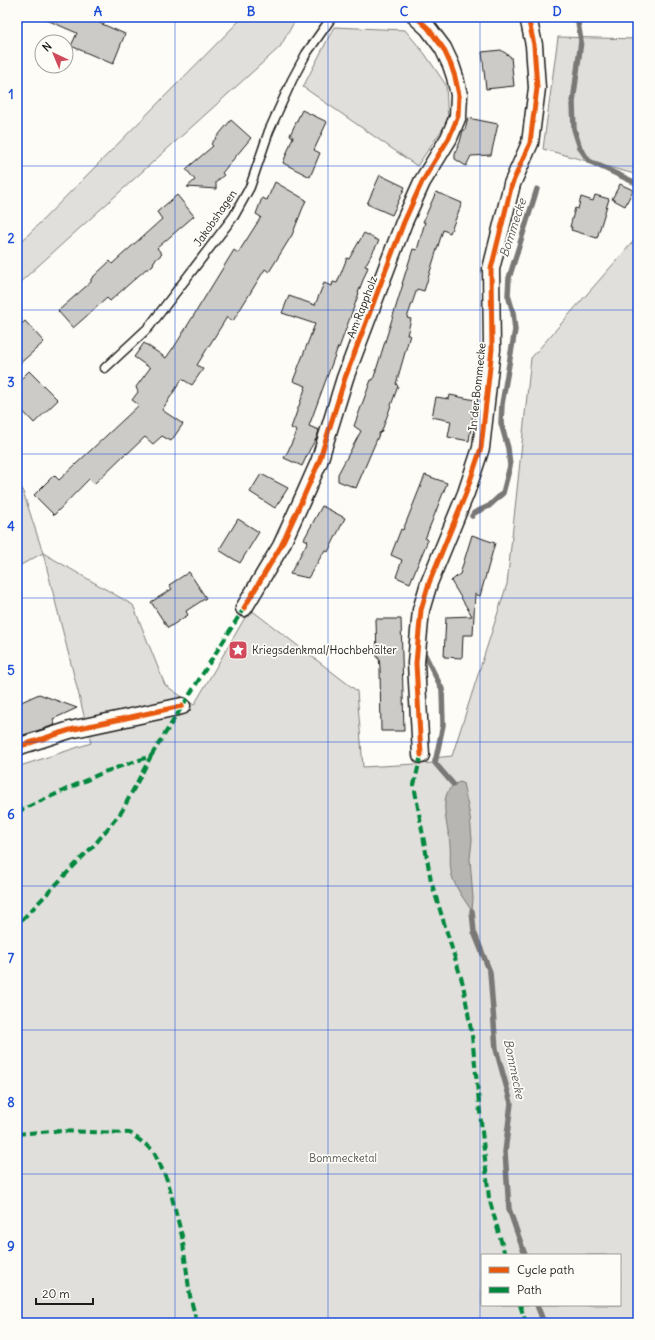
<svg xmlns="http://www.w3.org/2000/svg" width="655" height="1340" font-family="Delius,sans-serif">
<rect width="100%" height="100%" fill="#fdfcf7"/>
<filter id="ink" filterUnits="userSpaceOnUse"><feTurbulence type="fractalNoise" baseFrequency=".025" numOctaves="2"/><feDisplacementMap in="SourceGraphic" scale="8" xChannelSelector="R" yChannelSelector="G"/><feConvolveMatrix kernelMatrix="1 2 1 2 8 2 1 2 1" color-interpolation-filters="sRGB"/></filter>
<g filter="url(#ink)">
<path fill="#e0dfdb" stroke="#7e7e7c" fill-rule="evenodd" d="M 243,17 L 297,17 L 280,47 L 17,285 L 17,246 Z
M 334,27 L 405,30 L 425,54 L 446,85 L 448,121 L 417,166 L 303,87 Z
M 558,37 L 638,39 L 638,175 L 543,149 Z
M 638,236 L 638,1323 L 17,1323 L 17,767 L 91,743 L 43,553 L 17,567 L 17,473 L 43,553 L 133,605 L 165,685 L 194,705 L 250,609 L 357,691 L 363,767 L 433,763 L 433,758 L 452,756 L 507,584 L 531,358 ZM 482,1255 L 620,1255 L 620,1305 L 482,1305 Z"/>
<path fill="#b7b6b2" stroke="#797876" d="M 460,782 L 463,783 L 470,816 L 472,840 L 470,859 L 473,898 L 472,911 C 465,901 455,887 452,876 C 449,866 451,856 450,845 C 449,827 434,790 460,782 Z"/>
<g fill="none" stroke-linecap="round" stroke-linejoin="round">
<path stroke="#797876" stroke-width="5.5" d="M 577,17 L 581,41 L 573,102 L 574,129 L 580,148 L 589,161 L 638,184
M 472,516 L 474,513 L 489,506 L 503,493 L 510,466 L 508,448 L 501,423 L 502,404 L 515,330 L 513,312 L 508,295 L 509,278 L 537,189
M 425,655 L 442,689 L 443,725 L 435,763 L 453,784
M 472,911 L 474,932 L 490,972 L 496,1049 L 511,1103 L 505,1152 L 509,1209 L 525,1255
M 537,1305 L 544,1323"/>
</g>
<path fill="#cccbc8" stroke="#1c1c1c" d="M 40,17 L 86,17 L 125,34 L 113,64 L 71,46 L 77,33 Z
M 501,50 L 511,57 L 514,86 L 486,89 L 482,52 Z
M 302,110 L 327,122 L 314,150 L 320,153 L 310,177 L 283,163 L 293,137 L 290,135 Z
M 468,118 L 498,124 L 491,155 L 471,156 L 466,166 L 455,159 L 455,153 L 460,142 L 463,130 L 465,130 Z
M 231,120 L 251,138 L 222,173 L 224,175 L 216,182 L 216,189 L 187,187 L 195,180 L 186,169 L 213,146 L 211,144 Z
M 380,175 L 405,187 L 392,215 L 367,204 Z
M 275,182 L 306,200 L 292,235 L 269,272 L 265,269 L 233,321 L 227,317 L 197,365 L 203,369 L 192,385 L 182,379 L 162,410 L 183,424 L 171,441 L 162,436 L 153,444 L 145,437 L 127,454 L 126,453 L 94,484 L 89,479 L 54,515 L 34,495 L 54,475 L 59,480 L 139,405 L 132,400 L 138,392 L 136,387 L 150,368 L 134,357 L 144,343 L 166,358 L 173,348 L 173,349 L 234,250 L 238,253 L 261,217 L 256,214 L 262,198 L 267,200 Z
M 620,184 L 633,190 L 625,206 L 612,199 Z
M 436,192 L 462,203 L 450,233 L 443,230 L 424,291 L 417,289 L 407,318 L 411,319 L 407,335 L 410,335 L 396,384 L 398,386 L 381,433 L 380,432 L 356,488 L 338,481 L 338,474 L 361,431 L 354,426 L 371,380 L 373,380 L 403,284 L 402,284 L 413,249 L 417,250 L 425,222 L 423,222 Z
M 177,195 L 194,216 L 157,248 L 162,254 L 154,261 L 153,265 L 148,269 L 146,269 L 110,301 L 107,298 L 73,328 L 58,311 L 91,282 L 91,279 L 110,261 L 112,264 L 162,219 L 157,212 Z
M 595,195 L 609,199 L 597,238 L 571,230 L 572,227 L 570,227 L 575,208 L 578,209 L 581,197 L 593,201 Z
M 364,233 L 379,241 L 365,266 L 368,267 L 358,293 L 359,293 L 339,348 L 338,347 L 309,426 L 319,430 L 317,437 L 310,449 L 302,466 L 284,458 L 288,451 L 297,431 L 291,428 L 306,386 L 293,381 L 315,324 L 282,313 L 289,296 L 315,305 L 324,283 L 332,286 L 333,282 L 337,283 L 347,258 L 349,259 Z
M 25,321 L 44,342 L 17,366 L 17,328 Z
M 29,371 L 58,400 L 34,423 L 18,406 L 24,400 L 17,393 L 17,383 Z
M 450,395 L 475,400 L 469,441 L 448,437 L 451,421 L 432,417 L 436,397 L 449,399 Z
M 261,474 L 288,488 L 275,508 L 250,492 Z
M 425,475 L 447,483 L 425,539 L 428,540 L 410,583 L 396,577 L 402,560 L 391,555 L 401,529 L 403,530 Z
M 322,506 L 345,518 L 328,552 L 325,550 L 308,578 L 290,574 L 308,541 L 304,539 Z
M 238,519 L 259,532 L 240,563 L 219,550 Z
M 472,535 L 495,543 L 480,596 L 475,594 L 473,635 L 463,635 L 462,658 L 444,657 L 446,617 L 472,616 L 451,581 L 460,574 Z
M 189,572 L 206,598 L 186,611 L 188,615 L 168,628 L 151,602 L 172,589 L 169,585 Z
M 376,619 L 401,619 L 404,731 L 381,731 L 380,668 L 379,658 L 377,658 Z
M 39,694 L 77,708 L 53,719 L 55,725 L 17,737 L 17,704 Z"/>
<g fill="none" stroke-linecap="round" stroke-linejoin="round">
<g stroke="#1c1c1c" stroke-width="11">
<path id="lane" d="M 105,368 L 149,327 L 234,216 L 250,187 L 269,131 L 292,80 L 306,54 L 332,17"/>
</g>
<g stroke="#1c1c1c" stroke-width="19">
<path id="street" d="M 244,608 L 281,546 L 303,498 L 319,462 L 345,378 L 404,222 L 422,182 L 449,138 L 458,116 L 459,95 L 455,77 L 451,65 L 443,48 L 428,28 L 416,17
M 17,747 L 70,730 L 182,706
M 421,755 L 416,663 L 421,610 L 429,583 L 466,493 L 481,448 L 492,349 L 491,269 L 512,184 L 530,143 L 537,88 L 534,45 L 528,17"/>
</g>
<use href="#lane" stroke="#fdfcf7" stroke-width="8"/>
<use href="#street" stroke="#fdfcf7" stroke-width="16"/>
<path stroke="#00873e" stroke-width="4" stroke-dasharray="8 4" stroke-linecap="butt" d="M 421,755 L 414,785 L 431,881 L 463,984 L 472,1036 L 489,1198 L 505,1255
M 151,756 L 244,608
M 17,812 L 104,772 L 151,756 L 122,811 L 96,843 L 17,925
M 17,1134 L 53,1131 L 130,1133 L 153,1150 L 168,1182 L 182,1236 L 190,1296 L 197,1323
M 520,1305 L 526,1323"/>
<g stroke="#fdfcf7" stroke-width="8">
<path id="cycleway" d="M 244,608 L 281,546 L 303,498 L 319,462 L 345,378 L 404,222 L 422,182 L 449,138 L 458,116 L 459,95 L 455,77 L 451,65 L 443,48 L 428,28 L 416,17
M 17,747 L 70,730 L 182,706
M 421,755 L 416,663 L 421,610 L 429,583 L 466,493 L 481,448 L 492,349 L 491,269 L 512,184 L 530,143 L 537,88 L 534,45 L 528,17"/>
</g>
<use href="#cycleway" stroke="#e8590c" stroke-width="5"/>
</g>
</g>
<path fill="none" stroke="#1d4ed8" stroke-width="1" stroke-opacity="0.55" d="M 175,17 L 175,1323M 328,17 L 328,1323M 480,17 L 480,1323M 17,166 L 638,166M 17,310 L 638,310M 17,454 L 638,454M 17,598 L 638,598M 17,742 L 638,742M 17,886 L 638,886M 17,1030 L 638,1030M 17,1174 L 638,1174"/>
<defs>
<g id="sight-square" transform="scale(1)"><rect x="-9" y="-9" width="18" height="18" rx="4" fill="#d1495b" stroke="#fdfcf7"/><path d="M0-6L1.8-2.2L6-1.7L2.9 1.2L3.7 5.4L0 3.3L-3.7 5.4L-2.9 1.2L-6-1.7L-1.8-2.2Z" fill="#fff"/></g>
</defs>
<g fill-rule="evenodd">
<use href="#sight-square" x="238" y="650"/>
</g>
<g text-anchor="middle" stroke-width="3.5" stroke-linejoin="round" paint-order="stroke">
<g font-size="11" fill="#1c1c1c" stroke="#fdfcf7">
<text transform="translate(215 218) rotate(-55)" y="4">Jakobshagen</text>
<text transform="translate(362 307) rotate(-69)" y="4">Am Rappholz</text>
<text transform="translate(477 387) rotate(-84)" y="4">In der Bommecke</text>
</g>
<g font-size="11" fill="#1c1c1c" stroke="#fdfcf7" text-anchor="start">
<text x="252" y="654">Kriegsdenkmal/Hochbehälter</text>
</g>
<g font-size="11" fill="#575655" stroke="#fdfcf7">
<text x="343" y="1162">Bommecketal</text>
</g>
<g font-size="12" font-style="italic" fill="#5a5a58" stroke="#fdfcf7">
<text transform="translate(513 228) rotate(-72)" y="4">Bommecke</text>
<text transform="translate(514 1069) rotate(78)" y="4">Bommecke</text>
</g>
</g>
<rect width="655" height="1340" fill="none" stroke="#fdfcf7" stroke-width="44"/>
<rect x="481" y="1254" width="140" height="52" fill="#fdfcf7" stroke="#a3a29f"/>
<rect x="489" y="1267" width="20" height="6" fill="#e8590c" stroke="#a3a29f"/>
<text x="517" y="1274" font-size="12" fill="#1c1c1c">Cycle path</text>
<rect x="489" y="1287" width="20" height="6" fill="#00873e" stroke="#a3a29f"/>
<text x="517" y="1294" font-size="12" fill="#1c1c1c">Path</text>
<g transform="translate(54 54) rotate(316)"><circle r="19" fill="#fdfcf7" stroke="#a3a29f"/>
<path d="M0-3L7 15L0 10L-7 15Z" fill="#d1495b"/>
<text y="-6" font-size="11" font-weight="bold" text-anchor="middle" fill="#1c1c1c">N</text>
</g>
<path d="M36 1298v6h57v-6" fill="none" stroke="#1c1c1c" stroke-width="2"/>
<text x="42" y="1298" font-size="12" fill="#1c1c1c" stroke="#fdfcf7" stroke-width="3" paint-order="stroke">20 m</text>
<rect x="22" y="22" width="611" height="1296" fill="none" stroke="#1d4ed8" stroke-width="1.5"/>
<g font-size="13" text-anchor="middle" font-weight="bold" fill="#1d4ed8">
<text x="98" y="16">A</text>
<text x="251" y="16">B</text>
<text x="404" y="16">C</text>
<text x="557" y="16">D</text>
<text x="11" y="99">1</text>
<text x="11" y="243">2</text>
<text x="11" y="387">3</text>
<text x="11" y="531">4</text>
<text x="11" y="675">5</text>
<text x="11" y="819">6</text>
<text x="11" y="963">7</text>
<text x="11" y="1107">8</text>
<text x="11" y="1251">9</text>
</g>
</svg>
